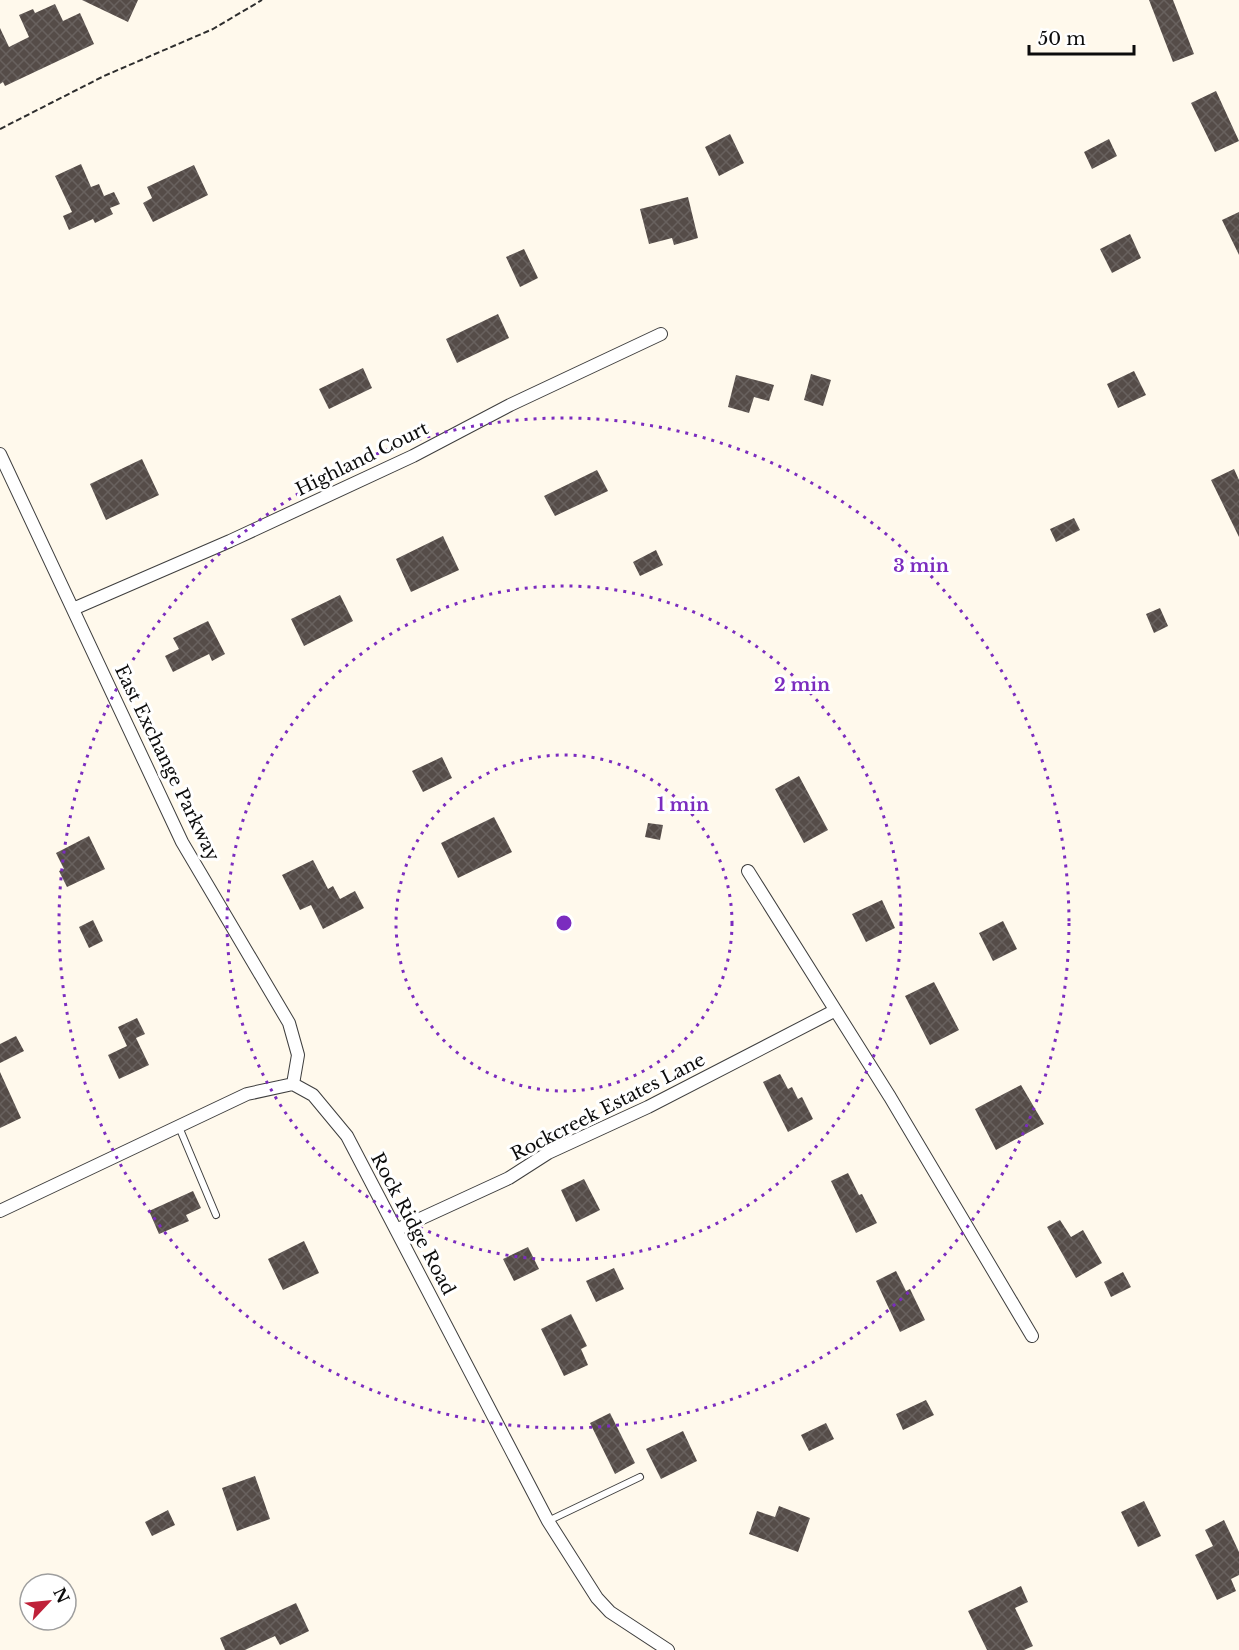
<svg xmlns="http://www.w3.org/2000/svg" width="1239" height="1650" font-family="'Libre Baskerville',serif">
<defs>
<pattern id="building-cross-hatch" width="8" height="8" patternUnits="userSpaceOnUse" patternTransform="scale(1.5)"><rect width="8" height="8" fill="#554c48"/><path d="M0 0l8 8M0 8l8-8" fill="none" stroke="#68615e"/></pattern>
</defs>
<rect width="100%" height="100%" fill="#fff9ec"/>
<path fill="url(#building-cross-hatch)" d="M 82,0 L 138,0 L 128,22 Z
M 1149,0 L 1173,0 L 1194,54 L 1173,62 Z
M 55,4 L 63,21 L 80,13 L 94,44 L 5,86 L 3,82 L 0,84 L 0,28 L 9,47 L 29,37 L 19,15 L 33,9 L 35,13 Z
M 1216,91 L 1239,141 L 1215,152 L 1191,103 Z
M 730,134 L 744,163 L 719,176 L 705,147 Z
M 1109,139 L 1117,156 L 1092,169 L 1084,152 Z
M 81,164 L 91,187 L 99,184 L 104,196 L 114,192 L 120,204 L 110,208 L 113,214 L 95,223 L 93,219 L 69,230 L 63,216 L 72,212 L 55,176 Z
M 194,165 L 208,195 L 153,222 L 143,203 L 152,198 L 147,187 Z
M 688,197 L 698,238 L 674,245 L 672,238 L 649,244 L 640,209 Z
M 1239,212 L 1239,255 L 1222,220 Z
M 1130,234 L 1141,258 L 1112,273 L 1100,249 Z
M 524,249 L 538,278 L 520,287 L 506,257 Z
M 498,314 L 509,338 L 457,363 L 446,339 Z
M 363,368 L 372,388 L 329,409 L 319,389 Z
M 1134,371 L 1146,395 L 1118,408 L 1107,384 Z
M 811,374 L 831,380 L 823,406 L 804,400 Z
M 736,375 L 774,385 L 769,401 L 754,397 L 749,413 L 728,407 Z
M 142,459 L 159,495 L 106,520 L 90,484 Z
M 1234,469 L 1239,480 L 1239,537 L 1211,480 Z
M 597,470 L 608,491 L 555,516 L 544,496 Z
M 1074,518 L 1080,530 L 1056,542 L 1050,529 Z
M 443,536 L 459,570 L 411,592 L 396,559 Z
M 656,550 L 663,565 L 640,576 L 633,562 Z
M 340,595 L 353,621 L 304,646 L 291,619 Z
M 1160,608 L 1168,626 L 1154,633 L 1146,614 Z
M 208,621 L 225,654 L 212,661 L 209,654 L 173,672 L 165,656 L 179,649 L 173,638 Z
M 442,757 L 452,778 L 423,792 L 412,771 Z
M 799,776 L 828,830 L 804,843 L 775,789 Z
M 494,817 L 512,852 L 458,878 L 441,843 Z
M 648,823 L 663,825 L 660,840 L 645,837 Z
M 89,836 L 105,869 L 67,887 L 59,871 L 64,869 L 56,853 Z
M 313,860 L 328,889 L 333,886 L 340,899 L 355,891 L 364,908 L 323,929 L 311,905 L 300,910 L 282,875 Z
M 882,900 L 895,928 L 866,942 L 852,914 Z
M 93,920 L 103,941 L 89,948 L 79,927 Z
M 1003,921 L 1017,949 L 993,961 L 979,933 Z
M 934,982 L 959,1030 L 930,1045 L 905,996 Z
M 137,1018 L 145,1034 L 136,1038 L 149,1065 L 119,1079 L 108,1055 L 127,1046 L 118,1027 Z
M 16,1036 L 24,1051 L 0,1063 L 0,1044 Z
M 0,1072 L 21,1118 L 0,1128 Z
M 780,1074 L 788,1089 L 792,1087 L 798,1099 L 802,1097 L 813,1119 L 788,1132 L 763,1082 Z
M 1021,1085 L 1044,1124 L 996,1150 L 975,1109 Z
M 848,1173 L 859,1195 L 862,1194 L 877,1223 L 856,1233 L 831,1181 Z
M 584,1179 L 600,1210 L 576,1222 L 561,1190 Z
M 193,1191 L 201,1208 L 186,1215 L 189,1221 L 159,1234 L 149,1211 Z
M 1060,1220 L 1071,1237 L 1083,1230 L 1102,1263 L 1076,1278 L 1047,1227 Z
M 304,1241 L 319,1273 L 283,1290 L 268,1259 Z
M 528,1247 L 539,1269 L 514,1281 L 503,1259 Z
M 614,1268 L 624,1289 L 596,1302 L 586,1281 Z
M 896,1271 L 906,1291 L 910,1289 L 925,1320 L 900,1332 L 876,1281 Z
M 1123,1272 L 1131,1287 L 1111,1297 L 1104,1282 Z
M 571,1314 L 587,1346 L 581,1349 L 588,1365 L 564,1376 L 541,1329 Z
M 926,1400 L 934,1415 L 903,1430 L 896,1414 Z
M 610,1413 L 635,1463 L 615,1474 L 590,1423 Z
M 826,1423 L 834,1439 L 809,1451 L 801,1435 Z
M 683,1431 L 697,1461 L 661,1479 L 646,1449 Z
M 255,1476 L 270,1519 L 237,1531 L 222,1488 Z
M 1144,1501 L 1161,1536 L 1138,1547 L 1121,1512 Z
M 779,1506 L 810,1518 L 798,1552 L 749,1534 L 757,1511 L 775,1517 Z
M 168,1510 L 175,1525 L 152,1536 L 145,1522 Z
M 1224,1520 L 1239,1552 L 1239,1575 L 1231,1579 L 1236,1591 L 1217,1600 L 1195,1555 L 1213,1546 L 1205,1530 Z
M 1021,1586 L 1028,1602 L 1015,1608 L 1033,1646 L 1024,1650 L 987,1650 L 968,1611 Z
M 296,1603 L 309,1631 L 280,1645 L 275,1636 L 245,1650 L 225,1650 L 220,1638 Z"/>
<g fill="none" stroke-linecap="round" stroke-linejoin="round">
<g stroke="#3f3f3f" stroke-width="8">
<path id="service" d="M 179,1127 L 216,1215
M 548,1521 L 640,1477"/>
</g>
<g stroke="#3f3f3f" stroke-width="14">
<path id="minor" d="M 0,454 L 182,842 L 289,1023 L 298,1055 L 293,1084
M 73,609 L 230,541 L 413,456 L 510,405 L 661,334
M 748,871 L 890,1097 L 1032,1336
M 0,1211 L 247,1094 L 293,1084 L 313,1095 L 347,1136 L 548,1521 L 597,1598 L 610,1612 L 668,1650
M 396,1230 L 509,1178 L 548,1153 L 648,1107 L 834,1011"/>
</g>
<path stroke="#2e2e2e" stroke-width="2" stroke-dasharray="6 3" stroke-linecap="butt" d="M 0,129 L 104,76 L 213,29 L 262,0"/>
<use href="#service" stroke="#fff" stroke-width="6"/>
<use href="#minor" stroke="#fff" stroke-width="12"/>
</g>
<g fill="none" stroke="#7b2cbf" stroke-width="3" stroke-dasharray="3 6">
<circle cx="564" cy="923" r="168"/>
<circle cx="564" cy="923" r="337"/>
<circle cx="564" cy="923" r="505"/>
</g>
<g text-anchor="middle" stroke-width="6" stroke-linejoin="round" paint-order="stroke">
<g font-size="18" fill="#0c0c0c" stroke="#fff">
<text transform="translate(362 459) rotate(-26)" y="6">Highland Court</text>
<text transform="translate(167 763) rotate(64)" y="6">East Exchange Parkway</text>
<text transform="translate(608 1107) rotate(-27)" y="6">Rockcreek Estates Lane</text>
<text transform="translate(413 1224) rotate(62)" y="6">Rock Ridge Road</text>
</g>
</g>
<circle cx="564" cy="923" r="9" fill="#7b2cbf" stroke="#fff" stroke-width="3"/>
<g font-size="18" text-anchor="middle" font-weight="bold" fill="#7b2cbf" stroke="#fff" stroke-width="6" stroke-linejoin="round" paint-order="stroke">
<text x="921" y="572">3 min</text>
<text x="802" y="691">2 min</text>
<text x="683" y="811">1 min</text>
</g>
<g transform="translate(48 1602) rotate(64)"><circle r="28" fill="#ffffff" stroke="#9e9e9e" stroke-width="1.5"/>
<path d="M0-4.5L10 22L0 15L-10 22Z" fill="#bf2139"/>
<text y="-9" font-size="16" font-weight="bold" text-anchor="middle" fill="#0c0c0c">N</text>
</g>
<path d="M1029 45v9h105v-9" fill="none" stroke="#0c0c0c" stroke-width="3"/>
<text x="1038" y="45" font-size="18" fill="#0c0c0c" stroke="#ffffff" stroke-width="4.5" paint-order="stroke">50 m</text>
</svg>
